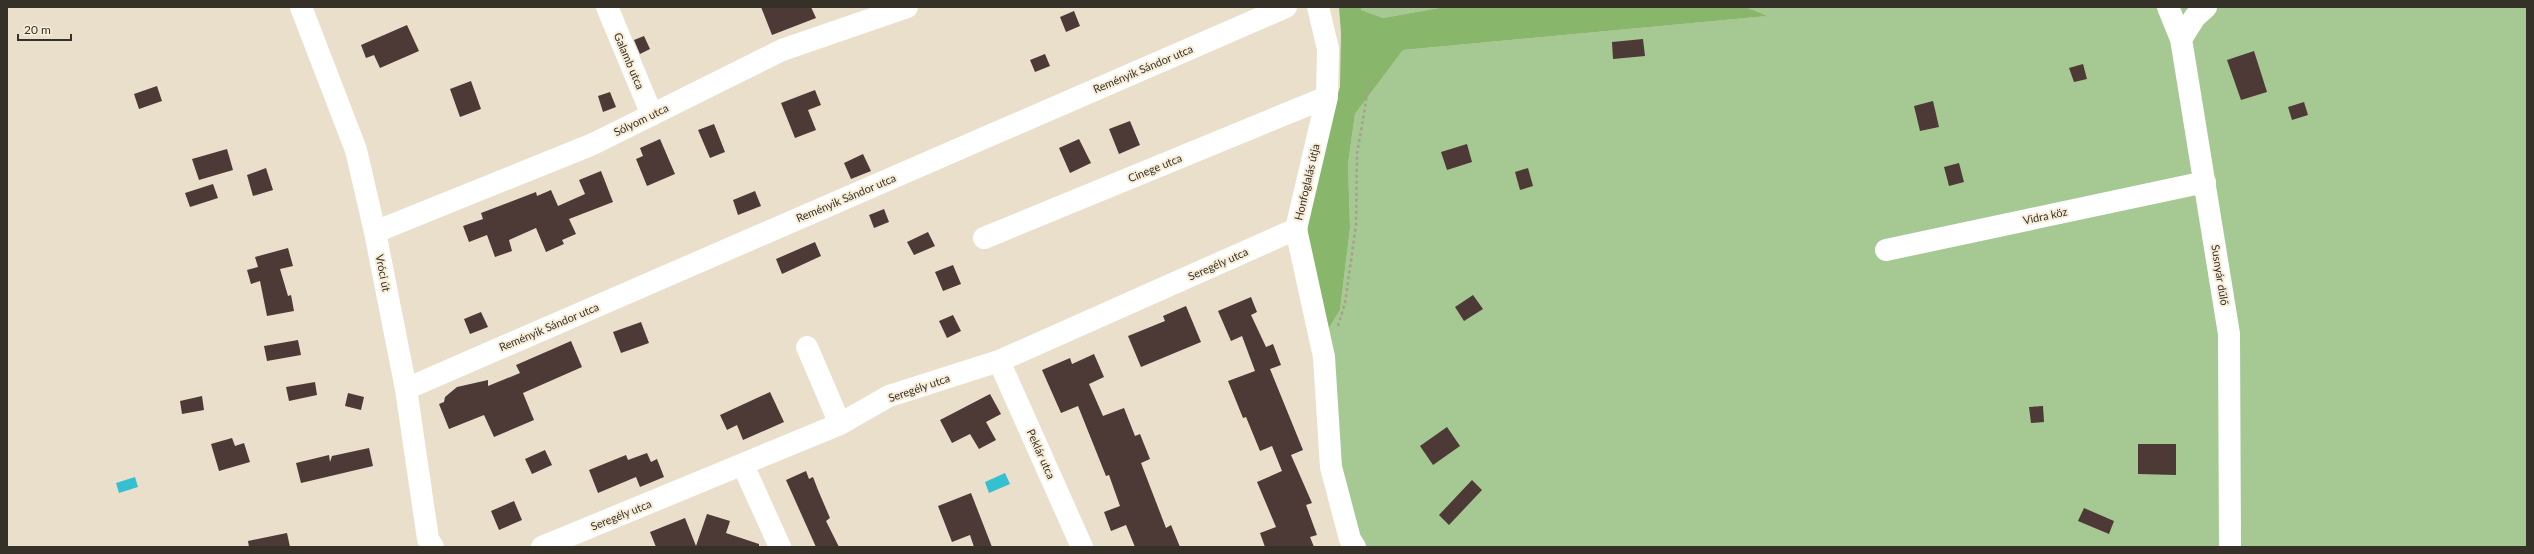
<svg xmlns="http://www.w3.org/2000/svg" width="2534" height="554" font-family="Lato,sans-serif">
<rect width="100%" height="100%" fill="#eadfcb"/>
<path fill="#a6c893" d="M 1362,7 L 1444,7 L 1383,18 L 1361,10 Z
M 1746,7 L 2527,7 L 2527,547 L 1355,547 L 1350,539 L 1326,333 L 1340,310 L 1350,228 L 1348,164 L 1355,114 L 1403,50 L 1766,16 Z"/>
<path fill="#88b66a" d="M 1339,7 L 1362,7 L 1361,10 L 1383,18 L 1444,7 L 1746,7 L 1767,16 L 1403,50 L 1355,114 L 1348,164 L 1350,228 L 1340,310 L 1326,333 L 1307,238 L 1312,173 L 1340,87 L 1341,33 Z"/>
<path fill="#35c0d2" d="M 1005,473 L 1010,484 L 989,493 L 985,482 Z
M 135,477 L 138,487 L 119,493 L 116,483 Z"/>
<path fill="#4d3936" d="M 761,7 L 811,7 L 816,18 L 772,35 Z
M 1074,11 L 1080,26 L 1066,32 L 1060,17 Z
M 407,25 L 419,51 L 380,68 L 374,55 L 366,58 L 361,45 Z
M 644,36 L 650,49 L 640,54 L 634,40 Z
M 1643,39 L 1645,56 L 1613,59 L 1612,42 Z
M 2254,51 L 2267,92 L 2241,100 L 2227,60 Z
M 1045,54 L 1050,66 L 1035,72 L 1030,60 Z
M 2083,64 L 2087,79 L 2074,82 L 2069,68 Z
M 471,81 L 481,109 L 460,117 L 450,89 Z
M 157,86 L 162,101 L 139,109 L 134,94 Z
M 815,90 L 821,105 L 808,110 L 816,130 L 795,138 L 781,103 Z
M 610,92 L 616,107 L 603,112 L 598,96 Z
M 1933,101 L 1939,127 L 1920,131 L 1914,106 Z
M 2304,102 L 2308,115 L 2292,120 L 2288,107 Z
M 1130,121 L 1140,145 L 1119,154 L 1109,129 Z
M 714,124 L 725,152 L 710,158 L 698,130 Z
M 660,139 L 675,174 L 647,186 L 636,159 L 643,156 L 640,148 Z
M 1079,139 L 1091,163 L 1070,173 L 1059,148 Z
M 1467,144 L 1472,162 L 1447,170 L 1441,152 Z
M 227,149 L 233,170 L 199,180 L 192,159 Z
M 863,154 L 871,171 L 851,179 L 844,163 Z
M 1959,163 L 1964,182 L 1949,186 L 1944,167 Z
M 266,168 L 273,190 L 253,196 L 247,175 Z
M 1528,168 L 1533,186 L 1520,190 L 1515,172 Z
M 601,171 L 613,202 L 569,219 L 576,234 L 562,240 L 564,244 L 546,252 L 536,228 L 509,240 L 512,251 L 495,257 L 487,235 L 469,242 L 463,226 L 483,219 L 481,213 L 536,192 L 537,196 L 551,190 L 558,206 L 585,194 L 579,180 Z
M 213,184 L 218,198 L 190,207 L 185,193 Z
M 755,191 L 761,206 L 738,215 L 733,200 Z
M 884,209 L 889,222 L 874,228 L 869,215 Z
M 928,232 L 935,246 L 914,255 L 907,242 Z
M 815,242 L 821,256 L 782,274 L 776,259 Z
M 288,248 L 293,266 L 280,269 L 288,296 L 291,295 L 294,311 L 267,316 L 260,281 L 251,284 L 247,270 L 258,267 L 255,257 Z
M 953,265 L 961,284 L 943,291 L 935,272 Z
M 1473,295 L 1483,309 L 1464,321 L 1455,307 Z
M 1251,297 L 1257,312 L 1251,315 L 1266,347 L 1273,344 L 1281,365 L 1270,369 L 1303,450 L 1291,455 L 1312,503 L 1306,505 L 1317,535 L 1310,537 L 1314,547 L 1265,547 L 1260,533 L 1276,527 L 1257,482 L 1282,471 L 1272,446 L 1260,451 L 1246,417 L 1243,418 L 1228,381 L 1255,371 L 1242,336 L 1231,341 L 1218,311 Z
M 1186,306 L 1201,342 L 1141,367 L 1128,336 L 1165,321 L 1163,316 Z
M 481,312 L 488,327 L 470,334 L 464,319 Z
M 953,315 L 961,331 L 947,338 L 939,321 Z
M 641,322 L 649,343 L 621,353 L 613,332 Z
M 298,340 L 301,355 L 267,361 L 264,346 Z
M 571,341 L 582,367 L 523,393 L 534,420 L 494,437 L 484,415 L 449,429 L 439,404 L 444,402 L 445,397 L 457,387 L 488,380 L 488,386 L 520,373 L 516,365 Z
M 1094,354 L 1104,377 L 1089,384 L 1103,416 L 1124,408 L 1135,436 L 1140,434 L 1150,459 L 1141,463 L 1166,528 L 1171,525 L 1180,547 L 1135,547 L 1126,525 L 1111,531 L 1104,512 L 1120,506 L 1109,475 L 1106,476 L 1078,406 L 1061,413 L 1042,370 L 1070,358 L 1072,364 Z
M 315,382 L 317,395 L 289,401 L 286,387 Z
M 770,392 L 784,422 L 743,440 L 737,425 L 727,430 L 720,415 Z
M 348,393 L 364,397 L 361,410 L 345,406 Z
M 990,394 L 1001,414 L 986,422 L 996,440 L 979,449 L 970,434 L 952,443 L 940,420 Z
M 202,396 L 204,410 L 182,414 L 180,401 Z
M 2043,406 L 2044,422 L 2031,423 L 2029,407 Z
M 1447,427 L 1460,446 L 1433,465 L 1420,446 Z
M 232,438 L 235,446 L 244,443 L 250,462 L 219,471 L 211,444 Z
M 2138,444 L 2176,444 L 2176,475 L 2138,474 Z
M 369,448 L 373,466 L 301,483 L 296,463 L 329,455 L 330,462 L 332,456 Z
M 545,450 L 552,465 L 532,474 L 525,459 Z
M 647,453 L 651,462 L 657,459 L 664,477 L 640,487 L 636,477 L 598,493 L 589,470 L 626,455 L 628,460 Z
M 806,471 L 809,479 L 813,477 L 818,490 L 830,518 L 826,521 L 839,547 L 816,547 L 786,480 Z
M 1472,480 L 1482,490 L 1449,525 L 1439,515 Z
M 971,493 L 992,547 L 974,547 L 970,535 L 952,542 L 938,506 Z
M 514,501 L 522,520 L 499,530 L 491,511 Z
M 2084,508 L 2114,521 L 2109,534 L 2078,521 Z
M 707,514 L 730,521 L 726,533 L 759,544 L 759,547 L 656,547 L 650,532 L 685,518 L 696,546 Z
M 287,533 L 290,547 L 249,547 L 248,541 Z"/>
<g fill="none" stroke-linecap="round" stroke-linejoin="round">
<path stroke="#a89f90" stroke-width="2.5" stroke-dasharray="3 3" stroke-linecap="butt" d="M 1338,326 L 1345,303 L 1356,225 L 1357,154 L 1370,78"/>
<path stroke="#fff" stroke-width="22" d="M 301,7 L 356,150 L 375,232 L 406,389 L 428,539 L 433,547
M 607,7 L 652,115
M 1318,7 L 1328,49 L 1327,97 L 1296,229 L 1324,357 L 1331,467 L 1350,539 L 1355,547
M 2168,7 L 2181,39 L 2229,334 L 2230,547
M 2181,39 L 2195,17 L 2206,7
M 375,232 L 593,144 L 782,50 L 907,7
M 984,238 L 1327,97
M 1886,250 L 2205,182
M 807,347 L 840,424
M 999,361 L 1082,547
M 406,389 L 1286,7
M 743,465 L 780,547
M 542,547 L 840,424 L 889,396 L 999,361 L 1296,229"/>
</g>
<g text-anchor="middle" stroke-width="4" stroke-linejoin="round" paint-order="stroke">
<g font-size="11" fill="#353129" stroke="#f8edd8">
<text transform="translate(629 61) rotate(67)" y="4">Galamb utca</text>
<text transform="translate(1143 69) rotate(-23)" y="4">Reményik Sándor utca</text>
<text transform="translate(641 120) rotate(-26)" y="4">Sólyom utca</text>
<text transform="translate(1155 168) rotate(-22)" y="4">Cinege utca</text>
<text transform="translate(1307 182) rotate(-77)" y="4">Honfoglalás útja</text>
<text transform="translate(846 198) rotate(-23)" y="4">Reményik Sándor utca</text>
<text transform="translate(2045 216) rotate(-12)" y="4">Vidra köz</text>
<text transform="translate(1218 264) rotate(-24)" y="4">Seregély utca</text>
<text transform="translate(383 273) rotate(79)" y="4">Vróci út</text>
<text transform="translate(2220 275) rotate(81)" y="4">Susnyár dűlő</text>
<text transform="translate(549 327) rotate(-23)" y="4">Reményik Sándor utca</text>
<text transform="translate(919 388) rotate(-19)" y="4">Seregély utca</text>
<text transform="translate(1041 454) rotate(66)" y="4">Peklár utca</text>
<text transform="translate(621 515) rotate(-22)" y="4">Seregély utca</text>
</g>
</g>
<rect width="2534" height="554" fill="none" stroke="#353129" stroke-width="16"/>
<path d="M18 34v6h53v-6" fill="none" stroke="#353129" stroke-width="2"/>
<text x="24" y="34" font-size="12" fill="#353129" stroke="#f8edd8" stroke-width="3" paint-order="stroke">20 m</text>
</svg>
